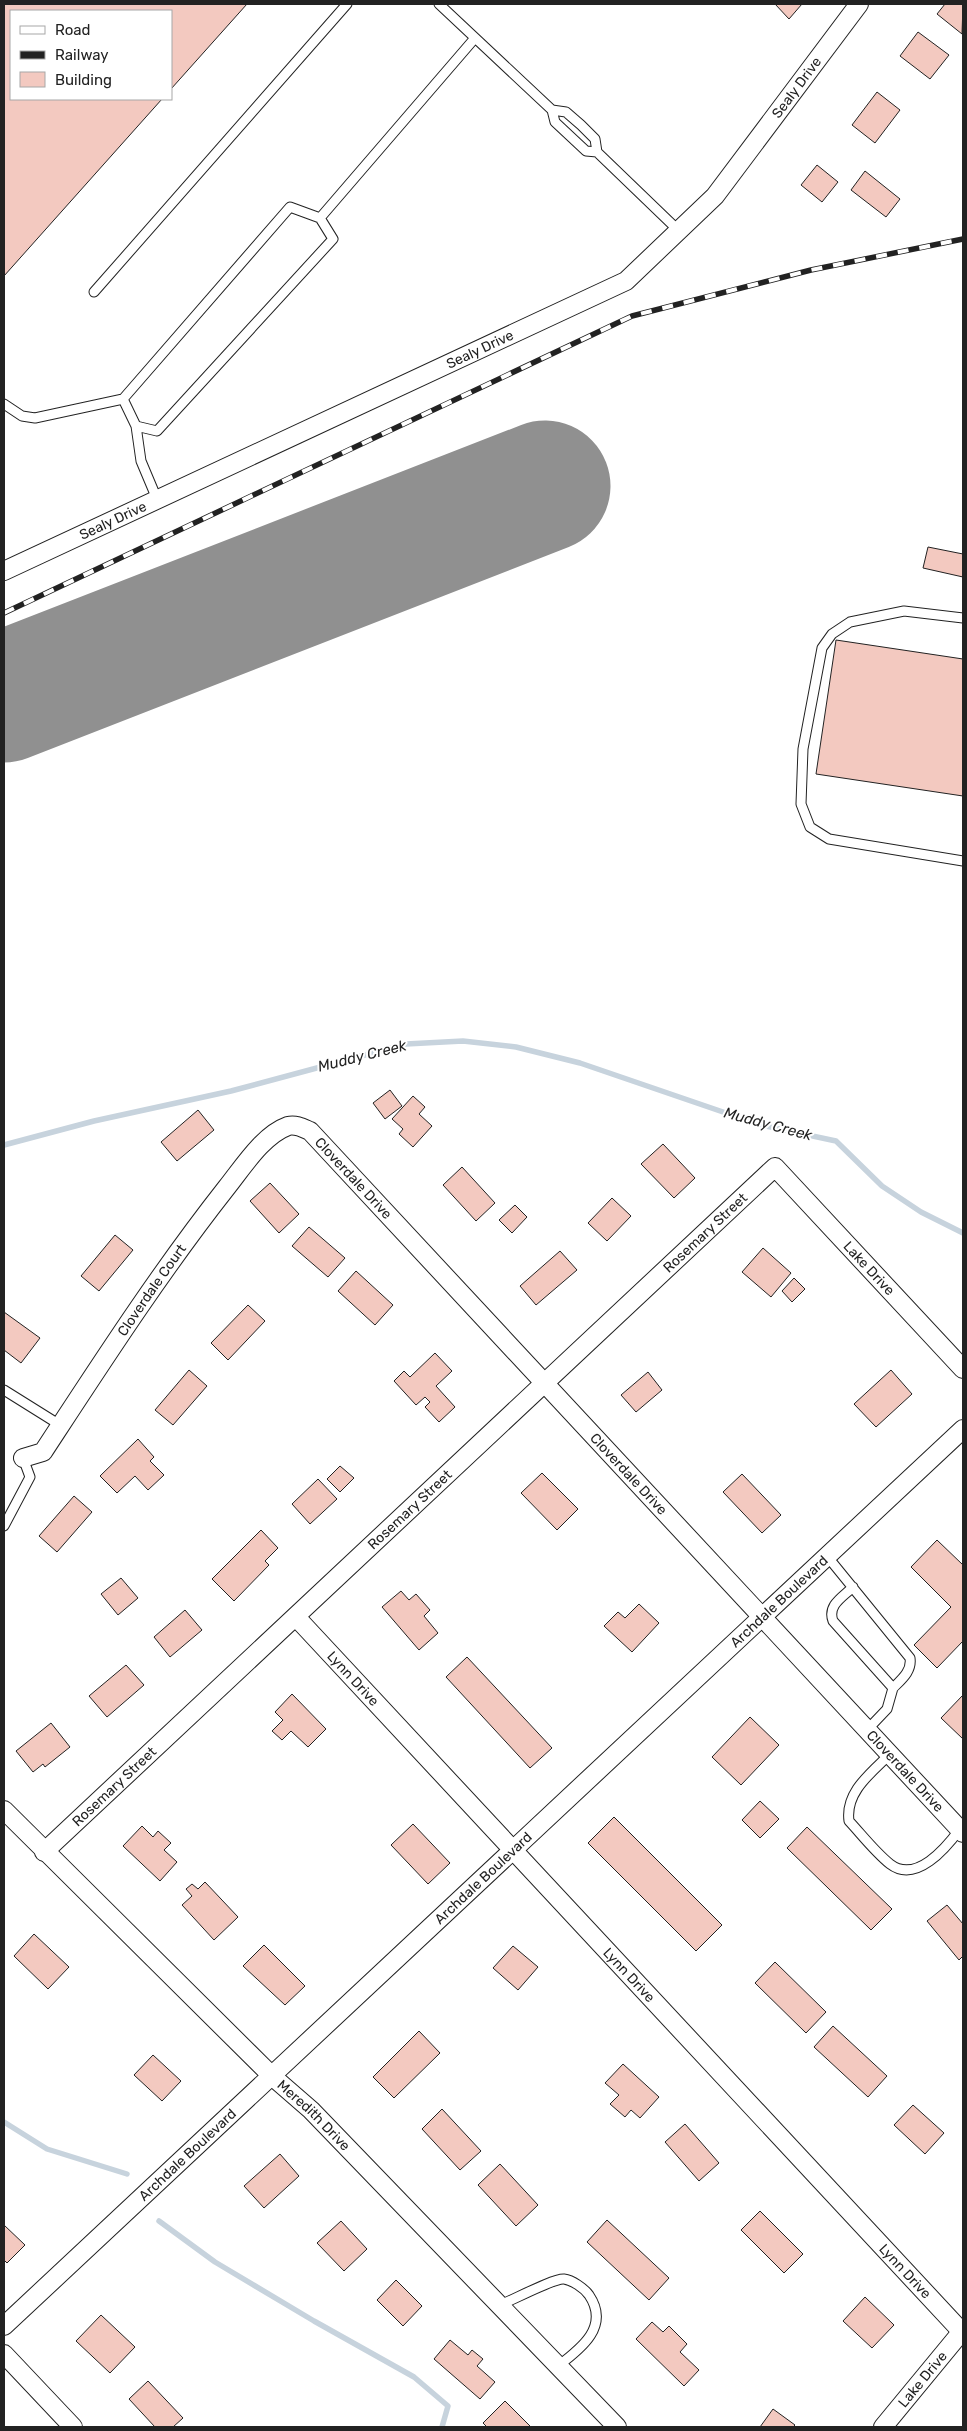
<svg xmlns="http://www.w3.org/2000/svg" width="967" height="2431" font-family="Rubik,sans-serif">
<rect width="100%" height="100%" fill="#fff"/>
<g fill="none" stroke-linecap="round" stroke-linejoin="round">
<path stroke="#c7d3dd" stroke-width="5.5" d="M 4,1145 L 94,1121 L 231,1091 L 406,1044 L 463,1041 L 516,1047 L 580,1063 L 761,1125 L 836,1141 L 882,1186 L 921,1212 L 963,1233
M 4,2122 L 47,2149 L 127,2174
M 159,2221 L 215,2262 L 314,2321 L 414,2377 L 448,2406 L 442,2427"/>
<path stroke="#909090" stroke-width="131" d="M 4,697 L 545,486"/>
</g>
<path fill="#f3c9c0" stroke="#222" d="M 4,4 L 247,4 L 171,89 L 171,11 L 11,11 L 11,99 L 162,99 L 4,276 Z
M 775,4 L 802,4 L 789,19 Z
M 945,4 L 963,4 L 962,34 L 937,14 Z
M 918,32 L 949,55 L 930,79 L 900,56 Z
M 877,92 L 900,110 L 875,143 L 852,125 Z
M 817,165 L 838,182 L 822,202 L 801,185 Z
M 865,171 L 900,199 L 886,217 L 851,190 Z
M 928,547 L 963,554 L 963,577 L 923,568 Z
M 836,640 L 963,659 L 963,796 L 816,774 Z
M 390,1090 L 402,1106 L 385,1119 L 373,1103 Z
M 413,1096 L 425,1107 L 419,1114 L 432,1126 L 413,1147 L 399,1134 L 403,1129 L 392,1119 Z
M 198,1110 L 214,1130 L 177,1161 L 161,1142 Z
M 663,1144 L 695,1178 L 674,1198 L 641,1164 Z
M 462,1167 L 495,1203 L 476,1221 L 443,1185 Z
M 270,1183 L 299,1214 L 279,1233 L 250,1201 Z
M 612,1198 L 631,1216 L 607,1241 L 588,1223 Z
M 515,1205 L 527,1217 L 512,1233 L 499,1220 Z
M 309,1227 L 345,1258 L 328,1277 L 292,1246 Z
M 115,1235 L 133,1250 L 99,1291 L 81,1276 Z
M 763,1248 L 791,1273 L 771,1297 L 742,1272 Z
M 560,1251 L 577,1270 L 536,1305 L 520,1286 Z
M 356,1271 L 393,1305 L 375,1325 L 338,1291 Z
M 794,1278 L 805,1289 L 792,1302 L 782,1291 Z
M 248,1305 L 265,1321 L 228,1360 L 211,1343 Z
M 4,1312 L 40,1338 L 21,1363 L 4,1350 Z
M 435,1353 L 452,1371 L 436,1386 L 455,1407 L 439,1422 L 425,1407 L 430,1402 L 425,1397 L 416,1405 L 394,1381 L 404,1371 L 410,1377 Z
M 189,1370 L 207,1386 L 173,1425 L 155,1410 Z
M 891,1370 L 912,1394 L 876,1427 L 854,1404 Z
M 648,1372 L 662,1390 L 636,1412 L 621,1395 Z
M 138,1439 L 154,1457 L 150,1461 L 164,1475 L 148,1490 L 135,1476 L 117,1493 L 100,1476 Z
M 340,1466 L 354,1478 L 340,1492 L 327,1479 Z
M 542,1473 L 578,1509 L 557,1530 L 521,1493 Z
M 742,1474 L 781,1515 L 762,1533 L 723,1492 Z
M 318,1479 L 337,1499 L 310,1524 L 292,1504 Z
M 74,1496 L 92,1512 L 57,1552 L 39,1536 Z
M 261,1530 L 278,1548 L 265,1561 L 269,1565 L 234,1601 L 212,1579 Z
M 937,1540 L 963,1565 L 963,1641 L 937,1668 L 914,1645 L 951,1607 L 911,1567 Z
M 121,1578 L 138,1598 L 118,1615 L 101,1594 Z
M 401,1591 L 409,1600 L 416,1594 L 430,1610 L 424,1616 L 438,1633 L 419,1650 L 382,1607 Z
M 639,1604 L 659,1623 L 632,1652 L 604,1626 L 618,1612 L 625,1618 Z
M 185,1610 L 202,1630 L 170,1657 L 154,1637 Z
M 467,1657 L 552,1748 L 530,1768 L 446,1677 Z
M 126,1665 L 144,1685 L 107,1717 L 89,1696 Z
M 292,1694 L 326,1729 L 308,1747 L 291,1731 L 282,1740 L 272,1731 L 283,1720 L 275,1712 Z
M 963,1695 L 963,1739 L 941,1718 Z
M 750,1717 L 779,1745 L 741,1785 L 712,1757 Z
M 51,1723 L 70,1747 L 45,1767 L 43,1764 L 33,1772 L 16,1751 Z
M 760,1801 L 779,1819 L 760,1838 L 742,1820 Z
M 614,1817 L 722,1925 L 696,1951 L 588,1843 Z
M 413,1824 L 450,1863 L 428,1884 L 391,1845 Z
M 142,1826 L 153,1837 L 158,1831 L 171,1843 L 164,1850 L 177,1862 L 160,1881 L 123,1846 Z
M 807,1827 L 892,1909 L 871,1930 L 787,1848 Z
M 205,1882 L 238,1917 L 214,1940 L 182,1905 L 192,1896 L 186,1889 L 192,1884 L 198,1889 Z
M 947,1905 L 963,1924 L 963,1956 L 959,1960 L 927,1921 Z
M 34,1934 L 69,1967 L 48,1989 L 14,1956 Z
M 264,1945 L 305,1986 L 285,2005 L 243,1966 Z
M 513,1946 L 538,1967 L 518,1990 L 493,1968 Z
M 775,1962 L 826,2012 L 806,2033 L 755,1983 Z
M 833,2026 L 887,2076 L 868,2097 L 814,2047 Z
M 419,2031 L 440,2053 L 394,2098 L 373,2077 Z
M 153,2055 L 181,2081 L 162,2101 L 134,2075 Z
M 623,2064 L 659,2097 L 640,2118 L 631,2110 L 625,2117 L 610,2104 L 619,2095 L 605,2083 Z
M 913,2105 L 944,2133 L 925,2154 L 894,2125 Z
M 442,2109 L 481,2151 L 460,2170 L 422,2129 Z
M 685,2124 L 719,2163 L 699,2181 L 665,2142 Z
M 280,2154 L 299,2176 L 264,2208 L 244,2186 Z
M 500,2164 L 538,2205 L 516,2226 L 478,2185 Z
M 760,2211 L 803,2254 L 784,2273 L 741,2230 Z
M 607,2220 L 669,2278 L 649,2300 L 587,2242 Z
M 341,2221 L 367,2249 L 344,2271 L 317,2243 Z
M 4,2225 L 25,2245 L 7,2263 L 4,2260 Z
M 396,2280 L 422,2306 L 403,2326 L 377,2300 Z
M 865,2297 L 894,2325 L 872,2348 L 843,2321 Z
M 101,2315 L 135,2347 L 110,2373 L 76,2341 Z
M 652,2322 L 663,2332 L 669,2326 L 687,2344 L 680,2352 L 699,2370 L 684,2386 L 636,2339 Z
M 450,2340 L 468,2355 L 472,2350 L 483,2359 L 477,2366 L 495,2382 L 480,2399 L 434,2359 Z
M 148,2381 L 183,2418 L 173,2427 L 155,2427 L 129,2399 Z
M 505,2401 L 531,2427 L 487,2427 L 483,2423 Z
M 773,2409 L 795,2425 L 793,2427 L 760,2427 Z"/>
<g fill="none" stroke-linecap="round" stroke-linejoin="round">
<g stroke="#222" stroke-width="11">
<path id="lane" d="M 439,4 L 552,110 L 566,112 L 581,125 L 595,139 L 597,152 L 679,231
M 552,110 L 555,122 L 586,151 L 597,152
M 320,218 L 290,207 L 123,399 L 136,426 L 157,431 L 333,239 L 320,218 L 475,38
M 94,292 L 347,4
M 4,404 L 22,416 L 35,418 L 123,399
M 136,426 L 141,461 L 157,499
M 963,618 L 904,611 L 850,622 L 832,634 L 822,648 L 803,749 L 801,804 L 810,827 L 829,839 L 963,861
M 4,1390 L 60,1425
M 4,1526 L 30,1477 L 23,1458
M 827,1556 L 910,1658 C 912,1671 902,1679 893,1688 L 833,1621 C 827,1605 843,1597 853,1587
M 867,1730 L 887,1709 L 893,1688
M 890,1754 C 871,1773 845,1792 849,1821 C 862,1835 875,1852 890,1864 C 916,1884 946,1848 960,1829
M 500,2305 C 513,2300 554,2278 564,2279 C 572,2280 584,2288 589,2295 C 610,2326 582,2348 558,2366"/>
</g>
<g stroke="#222" stroke-width="20">
<g id="street">
<path id="s1" d="M 4,571 L 626,281 L 715,196 L 859,4"/>
<path id="s2" d="M 23,1458 L 43,1452 C 102,1362 160,1272 227,1187 C 243,1167 263,1135 288,1126 C 296,1124 303,1128 310,1131 L 963,1833"/>
<path id="s3" d="M 296,1617 L 962,2332"/>
<path id="s4" d="M 4,1810 L 273,2077 L 311,2110 L 617,2427"/>
<path id="s5" d="M 44,1852 L 775,1167 L 963,1369"/>
<path id="s6" d="M 4,2326 L 963,1429"/>
<path d="M 4,2354 L 73,2427"/>
<path id="s7" d="M 883,2427 L 963,2330"/>
</g>
</g>
<use href="#lane" stroke="#fff" stroke-width="9"/>
<use href="#street" stroke="#fff" stroke-width="18"/>
<g stroke="#222" stroke-width="5.5">
<path id="rail" d="M 4,613 L 632,316 L 811,270 L 963,239"/>
</g>
<use href="#rail" stroke="#fff" stroke-width="4" stroke-dasharray="11" stroke-linecap="butt"/>
</g>
<g text-anchor="middle" stroke-width="4" stroke-linejoin="round" paint-order="stroke">
<g font-size="14" fill="#222" stroke="#fff">
<text dy="5" stroke="none"><textPath href="#s1" startOffset="945">Sealy Drive</textPath></text>
<text dy="5" stroke="none"><textPath href="#s1" startOffset="525">Sealy Drive</textPath></text>
<text dy="5" stroke="none"><textPath href="#s1" startOffset="120">Sealy Drive</textPath></text>
<text dy="5" stroke="none"><textPath href="#s2" startOffset="518">Cloverdale Drive</textPath></text>
<text dy="5" stroke="none"><textPath href="#s5" startOffset="906">Rosemary Street</textPath></text>
<text dy="5" stroke="none"><textPath href="#s5" startOffset="1140">Lake Drive</textPath></text>
<text dy="5" stroke="none"><textPath href="#s2" startOffset="216">Cloverdale Court</textPath></text>
<text dy="5" stroke="none"><textPath href="#s2" startOffset="922">Cloverdale Drive</textPath></text>
<text dy="5" stroke="none"><textPath href="#s5" startOffset="501">Rosemary Street</textPath></text>
<text dy="5" stroke="none"><textPath href="#s6" startOffset="1061">Archdale Boulevard</textPath></text>
<text dy="5" stroke="none"><textPath href="#s3" startOffset="84">Lynn Drive</textPath></text>
<text dy="5" stroke="none"><textPath href="#s2" startOffset="1328">Cloverdale Drive</textPath></text>
<text dy="5" stroke="none"><textPath href="#s5" startOffset="96">Rosemary Street</textPath></text>
<text dy="5" stroke="none"><textPath href="#s6" startOffset="656">Archdale Boulevard</textPath></text>
<text dy="5" stroke="none"><textPath href="#s3" startOffset="489">Lynn Drive</textPath></text>
<text dy="5" stroke="none"><textPath href="#s4" startOffset="435">Meredith Drive</textPath></text>
<text dy="5" stroke="none"><textPath href="#s6" startOffset="251">Archdale Boulevard</textPath></text>
<text dy="5" stroke="none"><textPath href="#s3" startOffset="894">Lynn Drive</textPath></text>
<text dy="5" stroke="none"><textPath href="#s7" startOffset="62">Lake Drive</textPath></text>
</g>
<g font-size="15" font-style="italic" fill="#222" stroke="#fff">
<text transform="translate(362 1056) rotate(-14)" y="5">Muddy Creek</text>
<text transform="translate(768 1124) rotate(15)" y="5">Muddy Creek</text>
</g>
</g>
<rect width="967" height="2431" fill="none" stroke="#222222" stroke-width="10"/>
<rect x="10" y="10" width="162" height="90" fill="#ffffff" stroke="#a7a7a7"/>
<rect x="20" y="26" width="25" height="8" fill="#ffffff" stroke="#a7a7a7"/>
<text x="55" y="35" font-size="15" fill="#222222">Road</text>
<rect x="20" y="51" width="25" height="8" fill="#222222" stroke="#a7a7a7"/>
<text x="55" y="60" font-size="15" fill="#222222">Railway</text>
<rect x="20" y="72" width="25" height="15" fill="#f3c9c0" stroke="#a7a7a7"/>
<text x="55" y="85" font-size="15" fill="#222222">Building</text>
</svg>
